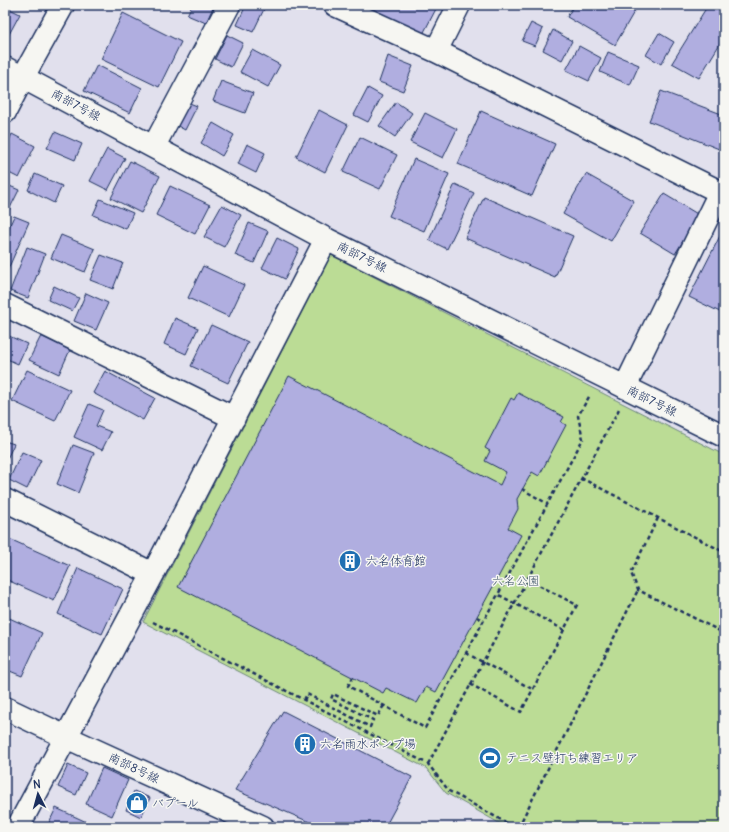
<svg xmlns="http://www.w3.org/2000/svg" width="729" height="832" font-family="Delius,'Klee One',sans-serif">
<rect width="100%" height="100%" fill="#e1e0ed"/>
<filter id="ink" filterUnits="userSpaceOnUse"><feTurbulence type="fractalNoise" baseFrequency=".025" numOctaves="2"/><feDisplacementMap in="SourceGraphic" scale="8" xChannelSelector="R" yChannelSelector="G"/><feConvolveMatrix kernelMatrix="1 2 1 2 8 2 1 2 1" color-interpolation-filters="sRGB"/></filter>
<g filter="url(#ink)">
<path fill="#bbdc95" stroke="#6b867a" d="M 331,255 L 724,455 L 724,827 L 506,827 L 446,793 L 426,768 L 143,622 Z"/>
<path fill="#b0aee0" stroke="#1b2f5e" d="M 192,5 L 214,5 L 206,23 L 187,15 Z
M 246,5 L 266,5 L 253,32 L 237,25 Z
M 361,5 L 438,5 L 422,36 Z
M 574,5 L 638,5 L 615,45 L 567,17 Z
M 708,5 L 724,5 L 724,37 L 699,78 L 672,63 Z
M 6,7 L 20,14 L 7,38 L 5,37 L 5,8 Z
M 123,13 L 181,42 L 159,87 L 101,59 Z
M 531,23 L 543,29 L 535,46 L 522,41 Z
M 553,30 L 572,41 L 562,60 L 543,50 Z
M 659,33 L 674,42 L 661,64 L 646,55 Z
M 227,35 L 243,43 L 231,67 L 215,59 Z
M 579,46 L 601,58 L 589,81 L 566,70 Z
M 252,50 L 280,65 L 268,87 L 240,72 Z
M 608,52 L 639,65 L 630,85 L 600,72 Z
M 388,56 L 413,66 L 403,91 L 379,82 Z
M 97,65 L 142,88 L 130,113 L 84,91 Z
M 221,81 L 253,93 L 245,113 L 213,101 Z
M 368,88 L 382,96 L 368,122 L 354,115 Z
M 661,91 L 724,115 L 724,151 L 649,121 Z
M 187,102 L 197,106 L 185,130 L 176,125 Z
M 396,102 L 412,113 L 395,137 L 379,126 Z
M 319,110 L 348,125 L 325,172 L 296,157 Z
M 481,111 L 555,144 L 532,196 L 458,164 Z
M 425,113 L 457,129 L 443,158 L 410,142 Z
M 213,123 L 234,135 L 222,156 L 201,143 Z
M 55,132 L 82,144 L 75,160 L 47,148 Z
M 12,134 L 35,146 L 19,178 L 5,171 L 5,149 Z
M 360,137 L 397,155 L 380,189 L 343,172 Z
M 247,144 L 265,153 L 256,173 L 238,164 Z
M 107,149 L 125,158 L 108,190 L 90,181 Z
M 414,159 L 449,174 L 424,231 L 389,216 Z
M 130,161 L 160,176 L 141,213 L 111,198 Z
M 35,174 L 62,186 L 54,203 L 28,190 Z
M 586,174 L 634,201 L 611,241 L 563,214 Z
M 5,184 L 19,190 L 9,210 L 5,208 Z
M 455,184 L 474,193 L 447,249 L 429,240 Z
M 170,186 L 210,205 L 195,234 L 156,215 Z
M 664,194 L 699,215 L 675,254 L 640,233 Z
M 484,197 L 573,236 L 555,277 L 465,238 Z
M 100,199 L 133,213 L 126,229 L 93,215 Z
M 222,205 L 241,215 L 224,247 L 204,237 Z
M 14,216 L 29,222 L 5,276 L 5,236 Z
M 249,223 L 268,231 L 254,263 L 235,255 Z
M 724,228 L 724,314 L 689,297 Z
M 61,235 L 95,249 L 85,272 L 51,258 Z
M 277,238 L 299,249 L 285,279 L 262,268 Z
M 27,247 L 45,254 L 28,298 L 10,291 Z
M 101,255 L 123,263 L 113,289 L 90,280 Z
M 203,266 L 244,285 L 229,317 L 188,298 Z
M 54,286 L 79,298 L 72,311 L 48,300 Z
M 86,293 L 108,303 L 96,330 L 74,321 Z
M 175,318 L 198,328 L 186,354 L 164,344 Z
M 211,325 L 248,342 L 228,383 L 191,366 Z
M 9,336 L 27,344 L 18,364 L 5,358 L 5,344 Z
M 41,336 L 70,350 L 59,374 L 29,360 Z
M 27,370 L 70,390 L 55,421 L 12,401 Z
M 105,371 L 155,398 L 143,420 L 93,393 Z
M 289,376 L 500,485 L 506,472 L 485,461 L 490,451 L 485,448 L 511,398 L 514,400 L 518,393 L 564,417 L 561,422 L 566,425 L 539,476 L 532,472 L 517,499 L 518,509 L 508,528 L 521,535 L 436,692 L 426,687 L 417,703 L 386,688 L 383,693 L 178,587 Z
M 89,404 L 103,410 L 96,426 L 111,432 L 102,450 L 74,437 Z
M 5,441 L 14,444 L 5,463 Z
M 73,445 L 94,453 L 78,493 L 57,484 Z
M 22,452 L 41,460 L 27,489 L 9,480 Z
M 5,537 L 70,566 L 54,601 L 5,579 Z
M 78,568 L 123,589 L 102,634 L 58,614 Z
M 5,616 L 42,633 L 22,676 L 5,669 Z
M 283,711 L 412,777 L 385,827 L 321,827 L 235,790 Z
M 68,765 L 86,773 L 76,795 L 58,787 Z
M 102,768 L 128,780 L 112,816 L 86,804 Z
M 134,791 L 150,798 L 141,817 L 126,810 Z
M 56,808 L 91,824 L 89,827 L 47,827 Z"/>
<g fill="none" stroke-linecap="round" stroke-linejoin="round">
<g stroke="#1b2f5e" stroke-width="25">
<path id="street" d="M 335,5 L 436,51 L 724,194
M 436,51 L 459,5
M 5,112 L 23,77 L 63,5
M 154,146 L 229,5
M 5,305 L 234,418
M 625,387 L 720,192
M 5,500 L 153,574
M 5,708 L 66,737 L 263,827
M 18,827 L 153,574 L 326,239"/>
</g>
<g stroke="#1b2f5e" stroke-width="25">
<path id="secondary" d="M 5,68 L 326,239 L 724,436"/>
</g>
<path stroke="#1b2f5e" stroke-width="2.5" stroke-dasharray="4 3" stroke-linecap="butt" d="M 581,478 L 724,552
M 522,489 L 548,504
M 658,518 L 631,573 L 638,590 L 724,633
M 499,595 L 564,630
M 477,617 L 484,621
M 153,622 L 428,764 L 449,791 L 514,827
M 466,653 L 532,689
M 353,677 L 348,686 L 425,728 L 583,439 L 578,416 L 590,395
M 470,684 L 521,712 L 577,605 L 527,579
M 304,700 L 307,694 L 370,727 L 373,720 L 331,699 L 333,694 L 378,716 L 384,705
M 428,764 L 619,409
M 524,827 L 522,820 L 638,590"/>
<use href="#street" stroke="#f6f6f2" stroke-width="22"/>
<use href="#secondary" stroke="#f6f6f2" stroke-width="22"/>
</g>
</g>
<defs>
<g id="building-disc" transform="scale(1.15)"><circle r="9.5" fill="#1f6fb2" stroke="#f6f6f2"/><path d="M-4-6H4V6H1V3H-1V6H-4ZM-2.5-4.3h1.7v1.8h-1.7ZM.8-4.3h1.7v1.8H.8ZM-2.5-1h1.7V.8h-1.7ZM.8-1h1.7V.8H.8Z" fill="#fff"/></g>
<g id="stadium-disc" transform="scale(1.15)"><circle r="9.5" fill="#1f6fb2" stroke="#f6f6f2"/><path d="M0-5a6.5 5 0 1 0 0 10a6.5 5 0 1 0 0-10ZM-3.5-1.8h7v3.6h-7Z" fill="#fff"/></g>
<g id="shop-disc" transform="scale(1.15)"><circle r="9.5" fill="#1f6fb2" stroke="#f6f6f2"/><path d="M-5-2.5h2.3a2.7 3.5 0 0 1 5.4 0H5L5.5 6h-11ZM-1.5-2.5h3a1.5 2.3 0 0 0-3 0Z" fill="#fff"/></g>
</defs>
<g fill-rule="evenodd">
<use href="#building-disc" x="350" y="561"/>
<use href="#building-disc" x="305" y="744"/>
<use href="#stadium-disc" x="490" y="758"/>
<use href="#shop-disc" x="137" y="803"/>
</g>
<g text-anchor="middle" stroke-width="3" stroke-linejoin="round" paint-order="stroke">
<g font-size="12" fill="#1b2f5e" stroke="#f6f6f2">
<text transform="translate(76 105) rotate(28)" y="4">南部7号線</text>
<text transform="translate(362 257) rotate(26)" y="4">南部7号線</text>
<text transform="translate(652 401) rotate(26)" y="4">南部7号線</text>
<text transform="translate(134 768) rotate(25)" y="4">南部8号線</text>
</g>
<g font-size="12" fill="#1b2f5e" stroke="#f6f6f2" text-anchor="start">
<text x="366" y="565">六名体育館</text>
<text x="320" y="748">六名雨水ポンプ場</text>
<text x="506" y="762">テニス壁打ち練習エリア</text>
<text x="152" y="807">バプール</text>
</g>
<g font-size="12" fill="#435a6c" stroke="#f6f6f2">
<text x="516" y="585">六名公園</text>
</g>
</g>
<rect width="729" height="832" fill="none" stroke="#f6f6f2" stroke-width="20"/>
<rect x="10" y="10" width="709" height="812" fill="none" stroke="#1b2f5e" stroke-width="1.5" filter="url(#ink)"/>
<g transform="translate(38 794) rotate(354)" stroke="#f6f6f2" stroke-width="3" paint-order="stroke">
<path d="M0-3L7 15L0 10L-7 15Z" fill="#1b2f5e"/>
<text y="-6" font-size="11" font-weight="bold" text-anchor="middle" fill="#1b2f5e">N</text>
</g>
</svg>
